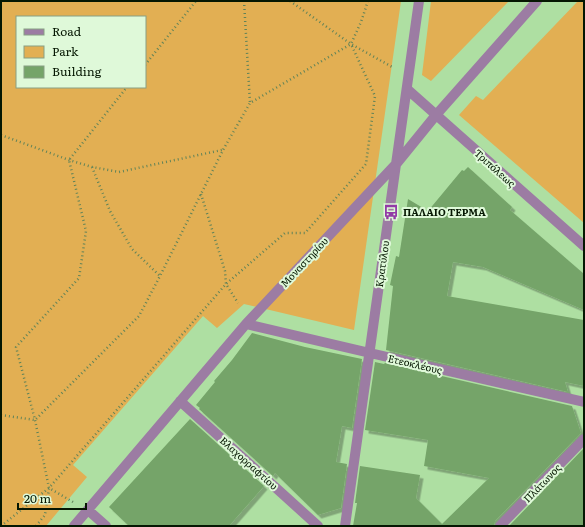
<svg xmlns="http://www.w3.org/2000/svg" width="585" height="527" font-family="Literata,serif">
<defs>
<filter id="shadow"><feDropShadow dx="3.5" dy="3.5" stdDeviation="0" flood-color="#0004"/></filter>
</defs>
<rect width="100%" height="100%" fill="#aedfa2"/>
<path fill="#e2af53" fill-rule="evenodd" d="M 1,1 L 401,1 L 354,330 L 244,304 L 217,328 L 203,316 L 73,465 L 87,477 L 46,526 L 1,526 ZM 17,17 L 145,17 L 145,87 L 17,87 Z
M 431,1 L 509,1 L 431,81 L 422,75 Z
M 578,1 L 584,1 L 584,223 L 459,115 L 476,96 L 483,100 Z"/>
<path fill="#75a469" filter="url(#shadow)" d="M 468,167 L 512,207 L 510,210 L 584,274 L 584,310 L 483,267 L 453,262 L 447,296 L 584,320 L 584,386 L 565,382 L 568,392 L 386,350 L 393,286 L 390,285 L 396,256 L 399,257 L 408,199 L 428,211 L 462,170 L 464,171 Z
M 252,333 L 305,347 L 362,359 L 352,428 L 342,426 L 336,462 L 347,464 L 341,508 L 318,515 L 275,473 L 273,476 L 199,409 L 200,408 L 196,405 L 215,382 L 214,381 L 232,360 Z
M 375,362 L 384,364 L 385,363 L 572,406 L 581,433 L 495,521 L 494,526 L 353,526 L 357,503 L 355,503 L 360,466 L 420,475 L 416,498 L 442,524 L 489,478 L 424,466 L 428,440 L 365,430 Z
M 190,419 L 264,486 L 229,526 L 129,526 L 109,507 Z
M 584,448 L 584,526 L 509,526 Z"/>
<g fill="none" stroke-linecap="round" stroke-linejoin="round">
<path stroke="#608358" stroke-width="2.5" stroke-dasharray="1 3" stroke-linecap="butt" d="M 244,1 L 250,103
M 290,1 L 351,44 L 394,68
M 145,65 L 196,1
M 1,135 L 69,160 L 92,167 L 119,172 L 222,150
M 92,167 L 110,211 L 132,249 L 160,276
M 201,194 L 225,271 L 226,284 L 238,303
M 1,415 L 35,420 L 139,316 L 160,276 L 223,150 L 250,103 L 351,44 L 361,22 L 368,1
M 73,502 L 49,488 L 35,420 L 16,347 L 79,278 L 86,231 L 69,160 L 127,87
M 1,526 L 49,488 L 226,284 L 285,233 L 305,233 L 366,164 L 375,96 L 351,44
M 36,526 L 45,515 L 49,489"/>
<path stroke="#9c7ca3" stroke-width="10" d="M 407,89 L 584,246
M 246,324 L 370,353 L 584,402
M 180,401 L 318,526
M 88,510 L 106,526
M 74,526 L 246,324 L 397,163 L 436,115 L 537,1
M 345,526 L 419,1
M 500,526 L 584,439"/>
</g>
<defs>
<g id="bus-bare" transform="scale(1.2)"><path d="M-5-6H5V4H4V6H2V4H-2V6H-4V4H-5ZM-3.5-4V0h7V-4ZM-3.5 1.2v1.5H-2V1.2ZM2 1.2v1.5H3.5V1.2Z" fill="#923aa6" stroke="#dff9d9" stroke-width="2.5" paint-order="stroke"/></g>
</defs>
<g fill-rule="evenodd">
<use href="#bus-bare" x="391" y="212"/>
</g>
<g text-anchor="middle" stroke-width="4" stroke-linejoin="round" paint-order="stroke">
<g font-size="10" fill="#051702" stroke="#dff9d9">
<text transform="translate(495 168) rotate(42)" y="4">Τριπόλεως</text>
<text transform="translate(304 262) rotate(-47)" y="4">Μοναστηρίου</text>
<text transform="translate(382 264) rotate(-82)" y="4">Κρατύλου</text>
<text transform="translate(415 364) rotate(13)" y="4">Ετεοκλέους</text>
<text transform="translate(249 463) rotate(42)" y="4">Βλαχορραφτίου</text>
<text transform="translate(542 483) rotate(-46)" y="4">Πλάτωνος</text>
</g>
<g font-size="10" font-weight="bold" fill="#051702" stroke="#dff9d9" text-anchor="start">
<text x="403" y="216">ΠΑΛΑΙΟ ΤΕΡΜΑ</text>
</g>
</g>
<rect width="585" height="527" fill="none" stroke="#051702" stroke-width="4"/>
<rect x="16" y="16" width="130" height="72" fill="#dff9d9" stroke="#889f83"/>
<rect x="24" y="29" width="20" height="6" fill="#9c7ca3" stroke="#889f83"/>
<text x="52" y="36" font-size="12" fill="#051702">Road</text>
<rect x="24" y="46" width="20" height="12" fill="#e2af53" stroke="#889f83"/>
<text x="52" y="56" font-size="12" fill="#051702">Park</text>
<rect x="24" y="66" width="20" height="12" fill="#75a469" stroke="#889f83"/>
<text x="52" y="76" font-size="12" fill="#051702">Building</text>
<path d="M18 503v6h68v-6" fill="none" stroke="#051702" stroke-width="2"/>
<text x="24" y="503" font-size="12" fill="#051702" stroke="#dff9d9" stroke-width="3" paint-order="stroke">20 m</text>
</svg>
